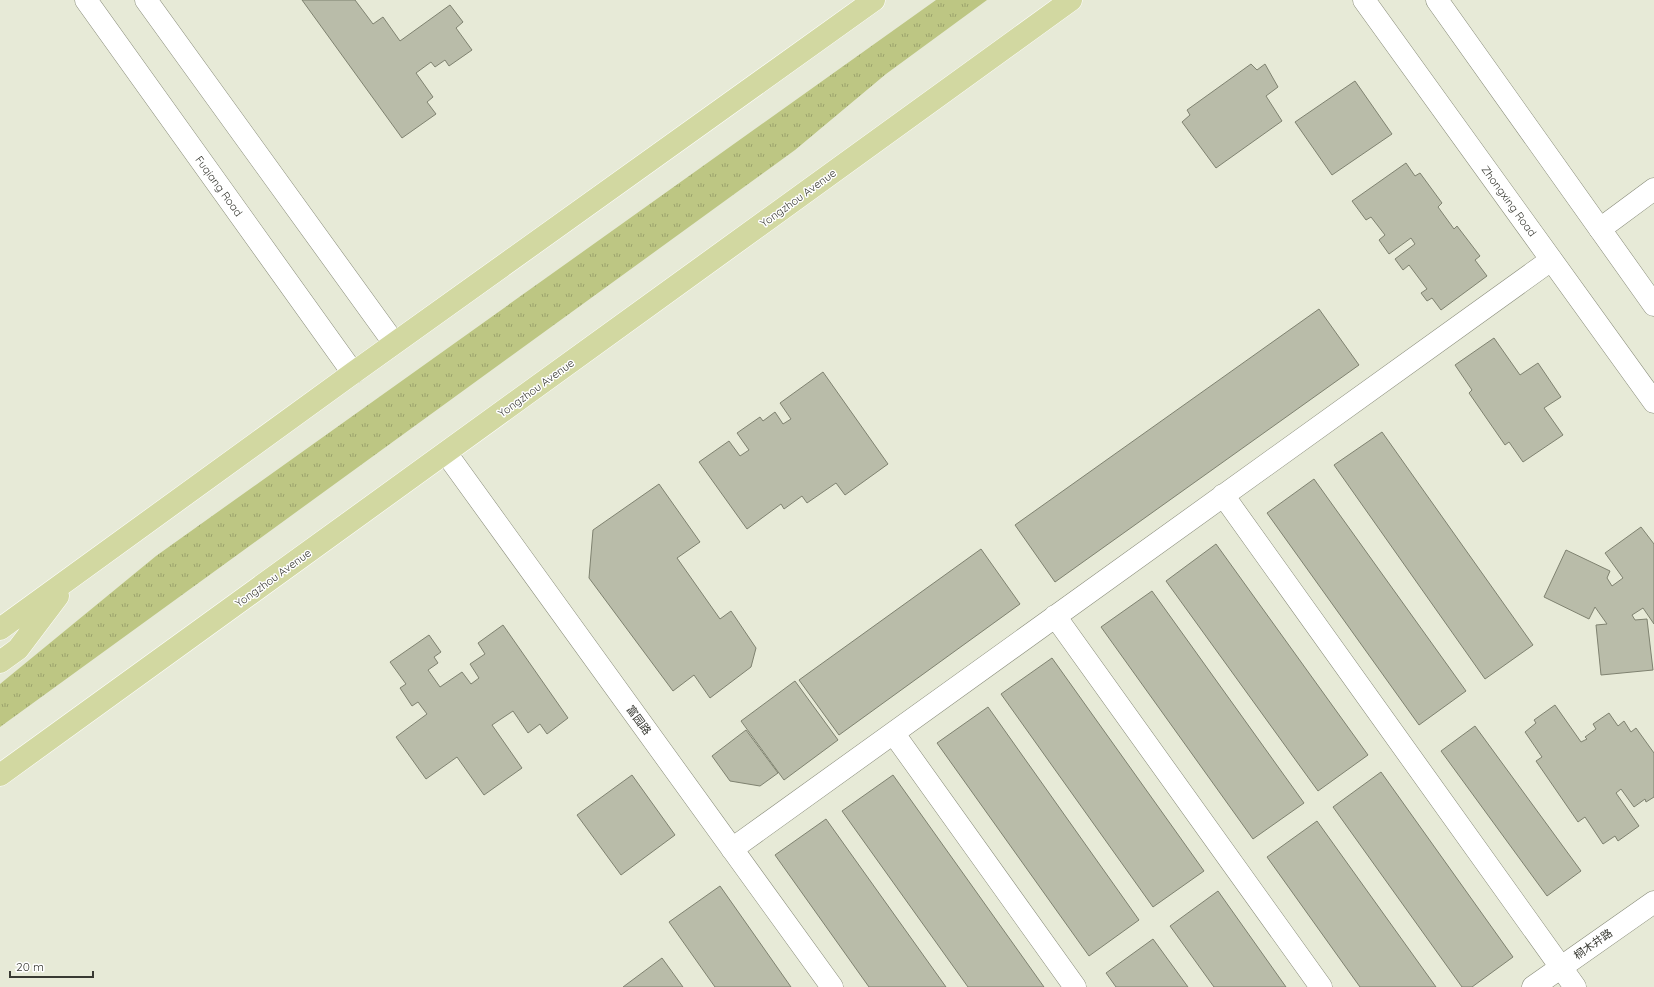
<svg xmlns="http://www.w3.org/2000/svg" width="1654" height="987" font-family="Quicksand,'Noto Sans SC',sans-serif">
<defs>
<pattern id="grass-tufts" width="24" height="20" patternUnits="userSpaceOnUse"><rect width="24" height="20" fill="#bdc683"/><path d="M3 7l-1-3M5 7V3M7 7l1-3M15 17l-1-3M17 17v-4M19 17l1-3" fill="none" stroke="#9ba26c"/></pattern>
</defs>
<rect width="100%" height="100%" fill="#e7ead7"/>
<path fill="url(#grass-tufts)" d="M 936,0 L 987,0 L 886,74 L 795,150 L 0,727 L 0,684 L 156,556 Z"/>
<path fill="#b9bca9" stroke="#7f8270" d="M 302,0 L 355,0 L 373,24 L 383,17 L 400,41 L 450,5 L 463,22 L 456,28 L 472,50 L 449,66 L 445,60 L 435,67 L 431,62 L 416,73 L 433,97 L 427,102 L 436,114 L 402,138 Z
M 1251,64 L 1257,70 L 1265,64 L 1278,87 L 1266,96 L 1282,121 L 1216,168 L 1182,122 L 1190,115 L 1187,110 Z
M 1355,81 L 1392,134 L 1332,175 L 1295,122 Z
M 1406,163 L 1415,176 L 1420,173 L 1442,203 L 1438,207 L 1454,229 L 1457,226 L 1480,256 L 1475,260 L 1487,276 L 1441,310 L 1432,298 L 1427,301 L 1421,293 L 1427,289 L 1409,265 L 1403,270 L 1395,259 L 1415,244 L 1411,238 L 1389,254 L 1379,240 L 1385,235 L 1371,217 L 1366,220 L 1352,201 Z
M 1319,309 L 1359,365 L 1055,582 L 1015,525 Z
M 1494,338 L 1520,375 L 1538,363 L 1561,397 L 1544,408 L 1563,435 L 1523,462 L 1509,442 L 1505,445 L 1469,393 L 1472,390 L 1455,365 Z
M 823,372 L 888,464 L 845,495 L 836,483 L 807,503 L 802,496 L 784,509 L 781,504 L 747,529 L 699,462 L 729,441 L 740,456 L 749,450 L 737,433 L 760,417 L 763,421 L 775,412 L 783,424 L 791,419 L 780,403 Z
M 1382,432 L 1533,645 L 1485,679 L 1334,465 Z
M 1314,479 L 1466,691 L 1419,725 L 1267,513 Z
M 659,484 L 700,542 L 677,558 L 720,619 L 731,611 L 756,648 L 751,667 L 710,698 L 694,675 L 673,691 L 589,578 L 593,530 Z
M 1641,527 L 1654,544 L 1654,624 L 1643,608 L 1632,615 L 1635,620 L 1647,619 L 1653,670 L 1601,675 L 1596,625 L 1607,624 L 1595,607 L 1589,619 L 1544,597 L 1566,550 L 1610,571 L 1607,578 L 1612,586 L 1623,578 L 1605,553 Z
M 1216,544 L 1368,755 L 1318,791 L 1166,581 Z
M 981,549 L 1020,604 L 839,735 L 799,680 Z
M 1152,591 L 1304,803 L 1253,839 L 1101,627 Z
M 503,625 L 568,718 L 547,734 L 540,724 L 528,733 L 513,711 L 492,725 L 522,768 L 484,795 L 457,757 L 426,779 L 396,737 L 427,714 L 418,702 L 412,706 L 400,688 L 406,684 L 390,662 L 429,635 L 441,652 L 434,657 L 438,663 L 428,670 L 440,687 L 462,672 L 471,684 L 479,678 L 470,664 L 485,654 L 478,643 Z
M 1052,658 L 1204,871 L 1153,907 L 1001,694 Z
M 795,681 L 838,740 L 784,780 L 741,721 Z
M 1555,705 L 1581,742 L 1587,739 L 1585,737 L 1596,729 L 1593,724 L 1609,713 L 1618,726 L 1624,721 L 1631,732 L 1636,728 L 1654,753 L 1654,797 L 1646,802 L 1645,799 L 1634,807 L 1621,789 L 1616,793 L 1639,826 L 1618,841 L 1615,836 L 1603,844 L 1585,817 L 1578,822 L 1536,761 L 1542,757 L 1525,732 L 1536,723 L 1534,720 Z
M 988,707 L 1139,920 L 1089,956 L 937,743 Z
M 1475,726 L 1581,871 L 1547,896 L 1441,751 Z
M 746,730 L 778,773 L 760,786 L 730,781 L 712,756 Z
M 1381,772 L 1513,957 L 1472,987 L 1462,987 L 1333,807 Z
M 632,775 L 675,835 L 621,875 L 577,815 Z
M 893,775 L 1044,987 L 968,987 L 842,811 Z
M 826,819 L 946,987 L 869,987 L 775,855 Z
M 1317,821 L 1436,987 L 1360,987 L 1267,857 Z
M 720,886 L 791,987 L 715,987 L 669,922 Z
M 1218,891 L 1286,987 L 1214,987 L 1170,926 Z
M 1153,939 L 1188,987 L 1116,987 L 1106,973 Z
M 662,958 L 683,987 L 623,987 Z"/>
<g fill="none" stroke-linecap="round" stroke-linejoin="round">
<g stroke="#888b79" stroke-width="23">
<path id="street" d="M 1600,229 L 1654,189
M 446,453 L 832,987
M 1223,495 L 1575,987
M 1055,616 L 1321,987
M 894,734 L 1075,987
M 732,849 L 1551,260"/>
</g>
<g stroke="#888b79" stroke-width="23">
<path id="secondary" d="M 86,0 L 353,373
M 146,0 L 394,343
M 1364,0 L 1654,402
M 1437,0 L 1654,305
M 1533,987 L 1654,902"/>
</g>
<g stroke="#fff" stroke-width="23">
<path id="primary" d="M 0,629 L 353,373 L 874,0
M 0,662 L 18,649 L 58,596
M 0,775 L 1071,0"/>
</g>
<use href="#street" stroke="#fff" stroke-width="22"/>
<use href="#secondary" stroke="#fff" stroke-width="22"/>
<use href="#primary" stroke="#d2d8a1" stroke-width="22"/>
</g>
<g text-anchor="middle" stroke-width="3" stroke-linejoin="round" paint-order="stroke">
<g font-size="11" fill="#393a33" stroke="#fff">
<text transform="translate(219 186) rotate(54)" y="4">Fuqiang Road</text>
<text transform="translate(798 198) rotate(-36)" y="4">Yongzhou Avenue</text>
<text transform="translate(1509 201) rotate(54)" y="4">Zhongxing Road</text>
<text transform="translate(536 388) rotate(-36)" y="4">Yongzhou Avenue</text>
<text transform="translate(273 578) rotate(-36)" y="4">Yongzhou Avenue</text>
<text transform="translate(639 720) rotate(54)" y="4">富园路</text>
<text transform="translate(1593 944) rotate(-35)" y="4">桐木井路</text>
</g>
</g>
<path d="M10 971v6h83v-6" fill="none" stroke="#393a33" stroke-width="2"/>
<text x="16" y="971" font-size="12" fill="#393a33" stroke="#ffffff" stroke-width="3" paint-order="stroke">20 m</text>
</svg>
